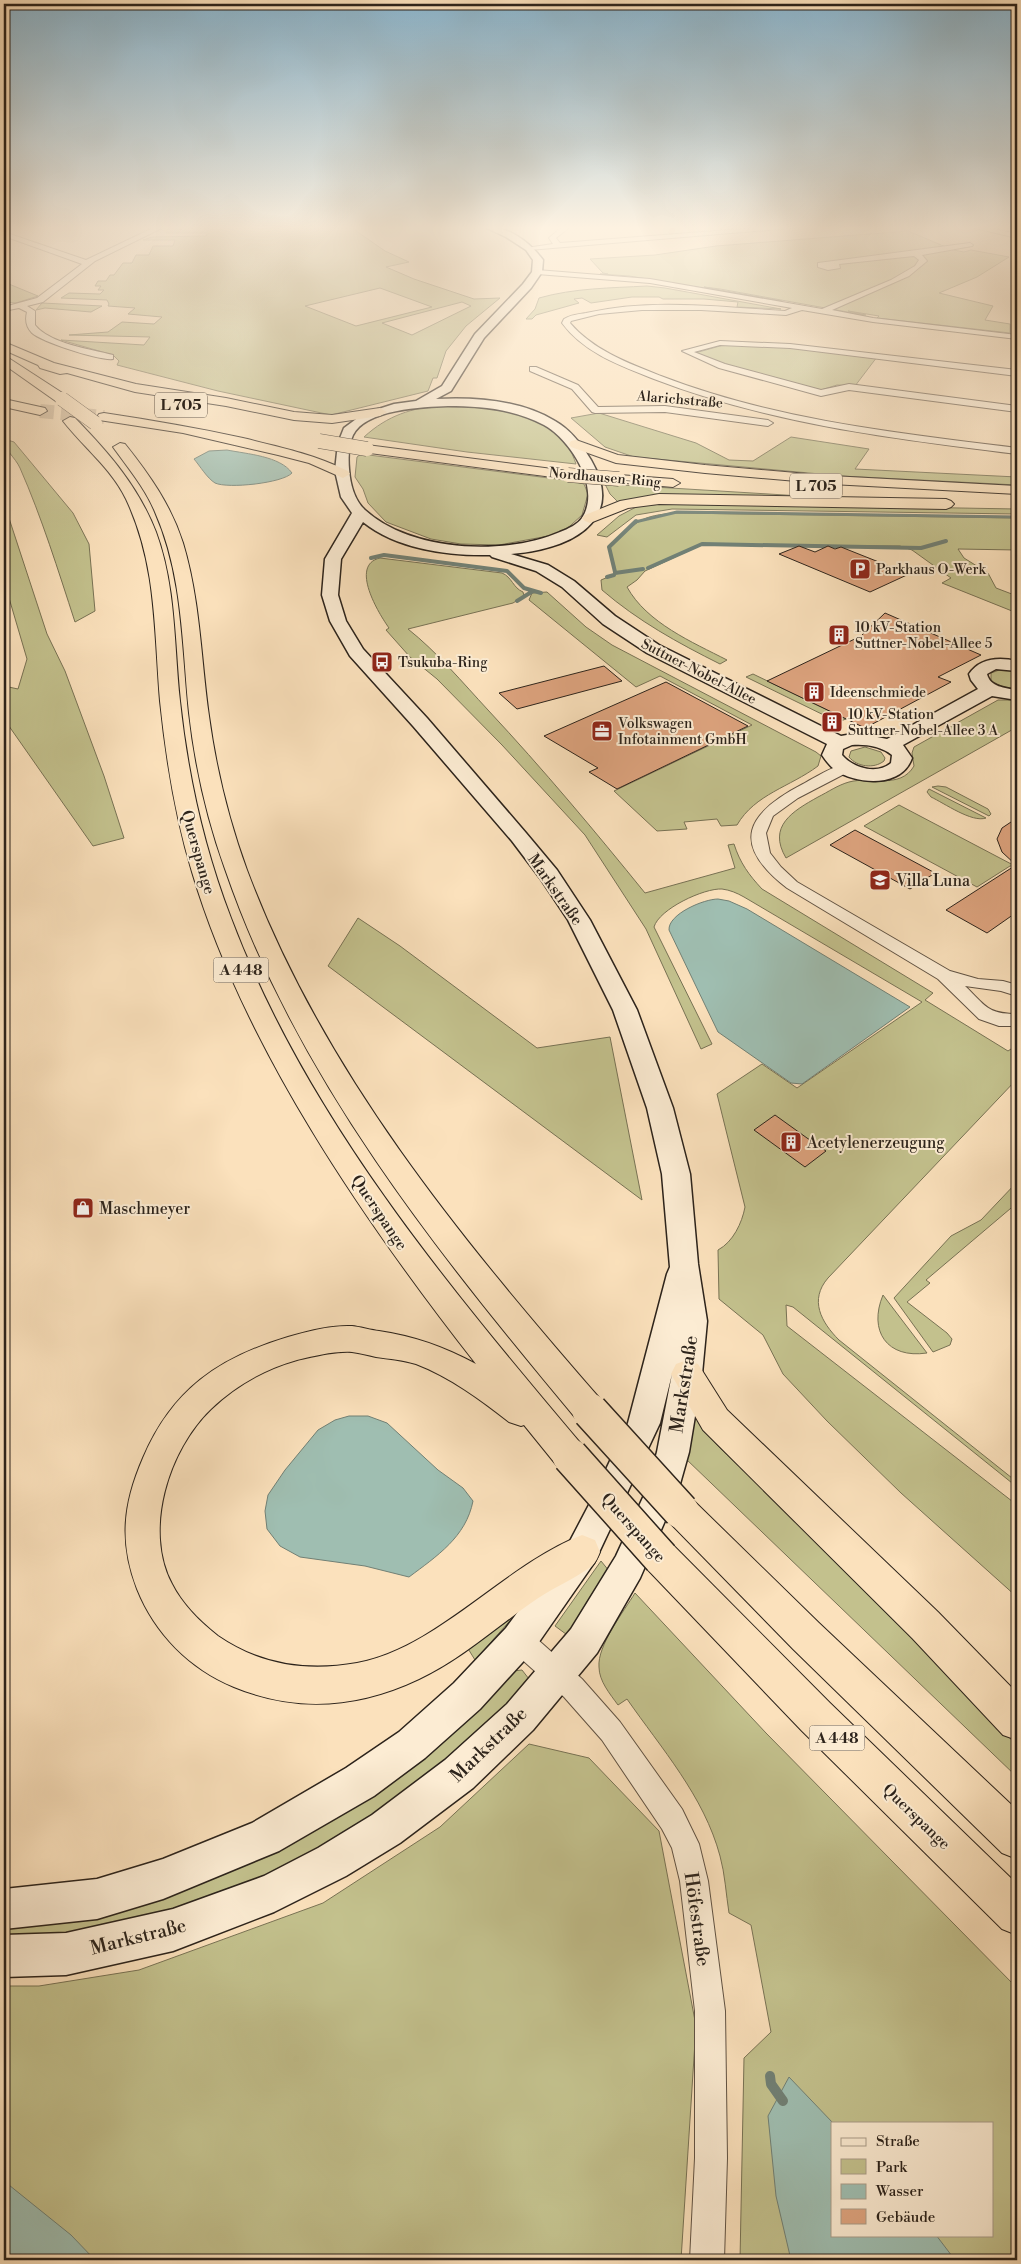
<svg xmlns="http://www.w3.org/2000/svg" width="1021" height="2264" font-family="'Libre Bodoni',serif">
<style>
.green{fill:#c3c18d;stroke:#787254;fill-rule:evenodd}
.water{fill:#9fbeb1;stroke:#718075}
.lines{fill:none;stroke-linecap:round;stroke-linejoin:round}
.stream-far2{stroke:#718075;stroke-width:3}
.stream-far1{stroke:#718075;stroke-width:4}
.stream{stroke:#718075;stroke-width:10}
.building{fill:#dea47f;stroke:#2c231b}
.highway-tunnel{stroke:#d2bb9c;stroke-width:14;stroke-dasharray:14 7;stroke-linecap:butt}
.street-casing{stroke:#605243;stroke-width:2}
.secondary-casing{stroke:#2c231b;stroke-width:3}
.highway-casing{stroke:#2c231b;stroke-width:2}
.street{fill:#fcecd3;fill-rule:evenodd}
.secondary{fill:#fcecd3;fill-rule:evenodd}
.highway{fill:#fbe1bc;fill-rule:evenodd}
.highway-bridge-far1-casing{stroke:#2c231b;stroke-width:15;stroke-linecap:butt}
.highway-bridge-casing{stroke:#2c231b;stroke-width:38;stroke-linecap:butt}
.highway-bridge-far1{stroke:#fbe1bc;stroke-width:14}
.highway-bridge{stroke:#fbe1bc;stroke-width:35}
.labels{text-anchor:middle;stroke-width:4;stroke-linejoin:round;paint-order:stroke}
.far-street-label{font-size:14px;fill:#2c231b;stroke:#fcecd3}
.far-poi-label{font-size:14px;fill:#2c231b;stroke:#fcecd3;text-anchor:start}
.shield{fill:#fcecd3;stroke:#6a5f52;stroke-width:1}
.shield-label{font-size:15px;font-weight:bold;fill:#2c231b}
.street-label{font-size:16px;fill:#2c231b;stroke:#fcecd3}
.poi-label{font-size:16px;fill:#2c231b;stroke:#fcecd3;text-anchor:start}
.near-street-label{font-size:19px;fill:#2c231b;stroke:#fcecd3}
</style>
<rect width="100%" height="100%" fill="#fbe1bc"/>
<filter id="stains"><feTurbulence type="fractalNoise" baseFrequency=".004" numOctaves="4"/><feColorMatrix values="0 0 0 0 .2 0 0 0 0 .09 0 0 0 0 .02 0 0 0 .5 -.17"/></filter>
<radialGradient id="worn" r=".72"><stop offset=".6" stop-color="#630" stop-opacity="0"/><stop offset="1" stop-color="#630" stop-opacity=".3"/></radialGradient>
<path class="green" d="M172,226H179L175,229L184,230L191,226H349L385,251L409,262L386,267L414,279L474,299L500,298L466,326L446,351L437,378H433L428,391L331,415L218,391L117,365L119,361L113,355L61,340L144,345L150,337L69,335L108,332L122,322L154,324L162,317L128,314L135,308L108,306L109,304L107,300L61,298L69,293L100,294L104,290H98L101,286H95L98,281H106L110,275H114L123,263H132L136,255H149L153,246H173L175,240H143L152,237L206,236L208,233H166L171,230L166,229ZM380,288L432,307L356,326L305,306ZM462,302L471,306L412,335L382,323Z
M908,231L953,250L964,252L971,250L1009,257L977,277L939,293L993,306L985,320L1010,324V333L877,318L879,316L848,311L866,315H864L720,289L704,287L782,301L629,276L600,274H608L603,273L590,259L655,255L716,246Z
M4,282L38,296L16,303L4,302Z
M647,286L665,288L781,309L737,307L738,302L704,299H663L659,297H632L591,303L582,298L574,299L579,303L536,315L532,319H526L535,309L539,298C574,288 611,288 647,286Z
M42,303L102,306L91,312L45,308L36,310Z
M727,344L796,348L877,357L855,386L837,385L821,390L728,366L695,353Z
M443,405C483,407 542,410 568,446C571,451 574,458 576,464L467,452L364,437C388,415 412,408 443,405Z
M599,413L696,443L729,460L753,461L791,437L869,449L855,469L1017,477V485L842,476L634,457L605,447L571,418Z
M4,439L14,442L73,513L89,544L95,611L75,622C58,570 42,518 20,468C15,457 4,450 4,439Z
M361,454L572,481L584,484L588,494L582,515L570,526L554,535L499,545L461,544L431,539L386,522L368,503L363,489L355,477L357,457Z
M605,484L834,498L619,503L610,494Z
M4,503L47,634L65,671L104,776L124,838L93,846L4,719V686L18,689L27,659L4,581Z
M675,503L1017,509V514L672,509L636,515L607,537L597,535L619,516L638,506Z
M678,513L1017,518V550L958,549L964,558L988,573L996,588L1017,596V613L942,583L951,578L912,550L900,546L701,545L645,571L637,580L627,587C647,623 692,642 727,660L720,664C678,643 638,621 602,590L601,580L618,573L643,569L616,572L610,548C636,522 639,515 678,513Z
M380,558L502,573C512,577 513,588 523,592L524,596L513,603L408,629C437,652 463,683 488,710C543,769 594,830 645,893L735,868L728,845L734,844C740,863 749,875 762,889L933,993L925,1000L1008,1051L1017,1045V1079L828,1278C809,1300 821,1322 839,1340L1017,1482V1487L793,1307L786,1305L787,1326L1017,1505V1597L901,1493L827,1421L783,1374L763,1335L719,1299L718,1250C733,1242 742,1223 745,1207L717,1094L762,1064L797,1088L922,1002L744,897C737,893 730,890 722,889C704,888 659,909 654,927L712,1044L701,1049L646,929L585,835L502,745L437,679L410,657L386,630L389,628C379,614 349,565 380,558Z
M547,592L586,627L612,645L816,752L821,756L818,766C790,787 755,794 737,825L721,826L717,819L684,822L687,829L657,831L614,791L752,725L660,676L636,687L529,600L532,593Z
M1002,669L1017,671V689L1003,687L991,681V673Z
M753,674L846,719L838,722L746,677Z
M998,700H1017V727L786,858C767,826 793,811 818,797C828,792 838,785 849,782C870,776 900,790 914,766L912,753L914,747Z
M865,747L881,752L885,758L884,761C874,769 857,767 849,757L851,751Z
M938,786L946,787L988,809L991,814L989,816L932,787Z
M929,789L986,818C972,823 944,803 931,797L927,792Z
M899,805L1015,866H1010L977,887L864,826Z
M358,918L400,946L537,1048L610,1037L642,1200L328,966Z
M1017,1182V1203L926,1280L930,1283L907,1302L947,1333L952,1339L950,1345L933,1352L894,1298L951,1236L981,1220Z
M883,1295L927,1353C887,1359 868,1331 883,1295Z
M695,1417L717,1445C819,1543 923,1640 1017,1746V1777L685,1458Z
M601,1561L614,1577L574,1640L555,1626Z
M635,1593L766,1733L1017,1988V2260H921L900,2235H992V2123H832L811,2260H740L744,2058L771,2032L751,1925L729,1913C726,1894 725,1874 720,1856C704,1796 661,1748 627,1699L618,1705C610,1694 599,1681 599,1667C597,1646 624,1611 635,1593Z
M524,1605L475,1660L467,1647Z
M522,1670L529,1679L455,1763L304,1861L174,1916L48,1937L4,1941V1924L138,1900L513,1671Z
M529,1744L589,1758L659,1831L696,2026L681,2260H4V1986H39L139,1970L323,1903L440,1827Z"/>
<path class="water" d="M227,450C247,454 280,456 292,473C283,483 228,489 215,483C207,478 200,466 194,459L209,451Z
M718,899L729,901L747,909L910,1007L802,1084L791,1083L718,1032L669,930C668,914 704,899 718,899Z
M349,1416H368L387,1423L438,1470L463,1488L473,1501C466,1537 437,1556 409,1577L365,1566L300,1557L280,1546L267,1529L265,1511L268,1495L285,1470L318,1430L335,1420Z
M789,2077L833,2123L832,2235H936L955,2260H791L776,2196L768,2116Z
M4,2181L71,2235L95,2260H4Z"/>
<g class="lines">
<path class="stream-far2" d="M635,522L677,512L1017,517"/>
<path class="stream-far1" d="M371,558L384,555L507,571L524,588L541,593
M648,568L702,544L921,548L946,541
M615,572L609,547L636,521
M615,573L643,569
M607,577L614,575
M517,601L533,591"/>
<path class="stream" d="M770,2076L771,2084L783,2101"/>
</g>
<path class="building" d="M799,546L815,552L828,546L835,549L841,547L909,574L870,592L779,554Z
M885,613L981,655L938,677L951,682L865,728L767,681L861,636Z
M604,666L622,681L517,709L499,693Z
M666,682L748,726L617,789L589,772L598,768L544,736Z
M1017,818V912L987,933L946,910L1016,865L1002,852L997,839L1002,828Z
M855,830L935,873L910,889L830,845Z
M775,1115L807,1138L826,1151L805,1167L754,1130Z"/>
<g class="lines">
<path class="highway-tunnel" d="M40,411L104,417"/>
<g class="street-casing">
<path id="street" d="M157,226H166L95,261L43,302L27,306L35,311V325C50,344 91,349 113,355V359C100,361 42,342 32,333C26,327 25,320 27,312L19,308L4,311V307L37,298L82,264L4,236V232L86,260Z
M563,226H571L556,238L560,243L780,226H814L529,250L526,248L553,244L549,238Z
M966,226H981L1017,234V238Z
M970,243L973,245L972,246L922,255L927,261L909,276L832,310L873,318L1017,335V339L873,322L802,310L786,315L701,310H642L599,314L571,321L570,323C593,350 628,363 661,376C775,420 896,433 1017,448V454C894,439 771,424 654,379C621,366 584,353 562,323L564,319C570,315 579,314 586,313C650,298 720,307 785,311L792,308L650,283L537,274L533,272L537,270L650,279L822,309L891,280L915,266L919,260L914,256L839,264L840,268L828,270L818,267V263Z
M720,341L790,344L1017,370V376L790,348L720,345L694,352L725,364L821,390L849,384L1017,406V412L849,390L821,396L719,368L682,351Z
M530,367H536L578,385L598,407L665,406L768,420L773,423L768,426L665,412L595,413L592,412L572,389L530,371Z
M845,764L852,768L850,771L798,798L773,816L766,833L770,853L781,867L797,882L950,971L978,979L1003,981L1017,985V996L1001,991L965,986C986,1006 987,1014 1017,1014V1026H999L979,1019L938,979L787,888C729,843 747,813 803,784C816,777 831,767 845,764Z
M519,1627L528,1631L582,1679L620,1722L682,1809L699,1844L708,1881L725,2011L727,2158L724,2260H690L695,2158V2011L680,1881L672,1848L662,1829L602,1740L564,1697L510,1649L506,1640L510,1631Z"/>
</g>
<g class="secondary-casing">
<path id="secondary" d="M482,226C507,226 528,240 543,260L542,272L531,288L484,338L451,391L436,399C475,397 521,400 555,421C571,430 582,445 591,460C628,524 565,550 511,554L548,565L574,581L615,616L659,645L841,736L858,733L887,739L978,689L971,680L969,674C980,658 999,657 1017,661V671L996,669L987,674C990,687 1005,688 1017,690V700L992,696L903,745L912,758C902,788 857,785 835,770C830,766 826,761 822,755L827,744L647,653L603,624L562,587L536,571L492,557L490,555C447,556 397,549 363,522L341,559L338,595L346,621L363,649L427,718L526,833L557,870L590,920L637,1010L673,1108L690,1174L698,1264L707,1321L702,1374L689,1452L678,1491L640,1578L597,1653L533,1730L473,1788L400,1843L346,1876L274,1912L173,1951L66,1975L4,1977V1935L66,1933L173,1909L264,1876L318,1848L372,1815L445,1760L507,1704L571,1629L616,1556L646,1491L657,1452L672,1374L660,1423L594,1563L532,1652L480,1709L425,1758L374,1796L279,1851L163,1899L97,1919L4,1929V1889L97,1879L163,1859L252,1823L346,1768L399,1732L454,1683L506,1628L570,1541L591,1501L628,1423L667,1274L670,1267L662,1174L647,1108L613,1010L568,920L540,878L512,841L413,726L350,656L330,621L322,595L325,559L352,513L341,497L335,471L338,443L344,428L363,414L394,404L416,401L442,386L475,334L523,284L532,272L533,260L526,250L506,237ZM448,406C481,406 514,409 544,425C570,439 602,488 582,518C578,524 568,529 560,532C505,556 411,552 365,510C354,500 350,483 349,469C348,458 349,444 353,435C366,409 423,407 448,406ZM852,745C865,744 881,746 892,755L891,763C877,775 853,768 842,755L843,749Z"/>
</g>
<g class="highway-casing">
<path id="highway" d="M4,342L54,363L136,384L226,398L294,412L332,415L380,408L387,412L380,416L332,423L294,420L226,406L135,392L67,373L60,374L40,368L38,365L4,350Z
M10,359L67,396L69,399L67,402H57L6,366L4,363L6,360Z
M4,399L45,408L47,411L40,415L4,407Z
M104,413C151,420 197,428 243,438C280,447 313,454 348,471L350,474L343,478L309,463L278,455L183,433L99,420L97,417L99,414Z
M70,417L75,418C109,453 138,486 156,532C176,586 174,645 180,701C188,776 204,848 231,918C306,1117 447,1285 582,1445L587,1456L582,1467L570,1471L558,1467L524,1425L521,1426L509,1422C481,1400 450,1377 416,1364C403,1360 390,1359 376,1357C368,1355 360,1353 352,1352C334,1351 315,1356 297,1360C265,1369 235,1386 211,1409C169,1449 143,1530 172,1584C182,1604 200,1622 218,1636C260,1665 306,1672 357,1663C438,1648 503,1566 582,1535L595,1540L600,1552C598,1557 596,1562 592,1566C573,1580 550,1589 531,1603C494,1629 460,1660 419,1679C358,1708 297,1713 234,1687C190,1669 155,1634 137,1589C119,1542 123,1504 143,1458C172,1390 218,1358 288,1337C308,1331 331,1325 352,1326C361,1327 370,1330 379,1331C414,1336 445,1347 476,1364C364,1221 244,1047 192,872C175,816 166,759 160,701C154,630 157,565 126,499C111,468 84,448 63,421Z
M576,440L618,455L705,465L831,476L1017,486V494L831,484L705,473L616,463L571,447L569,444L571,441Z
M120,443L125,444C149,474 171,505 183,543C200,599 201,658 209,716C216,768 229,821 247,870C323,1073 461,1239 602,1401L606,1411L602,1421L590,1425L578,1421C438,1253 297,1079 225,869C207,819 195,766 189,713C182,645 183,575 155,512C145,488 128,468 113,447Z
M367,445L568,471L575,475L568,479L362,452L360,449Z
M619,475L673,479L680,483L673,487L614,482L612,479Z
M659,494L946,499L951,501L954,504L951,507L946,509L659,504L628,508L590,523L585,521L582,518L585,515L620,501Z
M687,1360L698,1364L727,1410L938,1612L1017,1693V1740L1003,1735L912,1638L703,1430L671,1374L676,1364Z
M681,1495L693,1500L819,1623L1017,1810V1859L1002,1853L793,1649L669,1522L664,1511L669,1500Z
M661,1541L674,1546L830,1703L1017,1884V1935L1002,1929L802,1731L648,1570L643,1558L648,1546Z"/>
</g>
<use href="#street" class="street"/>
<use href="#secondary" class="secondary"/>
<use href="#highway" class="highway"/>
<g class="highway-bridge-far1-casing">
<path id="highway-bridge-far1" d="M62,399L95,423
M319,441L367,449
M568,475L619,479"/>
</g>
<g class="highway-bridge-casing">
<path id="highway-bridge" d="M590,1411L681,1511
M570,1456L661,1558"/>
</g>
<use href="#highway-bridge-far1" class="highway-bridge-far1"/>
<use href="#highway-bridge" class="highway-bridge"/>
</g>
<linearGradient id="sky" x2="0" y2="1"><stop stop-color="#8bb8d2"/><stop offset="0.42" stop-color="#fdf2e1"/><stop offset="1" stop-color="#fdf2e1" stop-opacity="0"/></linearGradient>
<rect width="1021" height="543" fill="url(#sky)"/>
<defs>
<g id="parking-square" transform="scale(1.125)"><rect x="-9" y="-9" width="18" height="18" rx="4" fill="#8f2418" stroke="#fcecd3"/><path d="M-3.5-5.5H1a3.5 3.5 0 0 1 0 7H-1V5.5H-3.5ZM-1-3.4V-.6H.8a1.4 1.4 0 0 0 0-2.8Z" fill="#fff"/></g>
<g id="building-square" transform="scale(1.125)"><rect x="-9" y="-9" width="18" height="18" rx="4" fill="#8f2418" stroke="#fcecd3"/><path d="M-4-6H4V6H1V3H-1V6H-4ZM-2.5-4.3h1.7v1.8h-1.7ZM.8-4.3h1.7v1.8H.8ZM-2.5-1h1.7V.8h-1.7ZM.8-1h1.7V.8H.8Z" fill="#fff"/></g>
<g id="bus-square" transform="scale(1.125)"><rect x="-9" y="-9" width="18" height="18" rx="4" fill="#8f2418" stroke="#fcecd3"/><path d="M-5-6H5V4H4V6H2V4H-2V6H-4V4H-5ZM-3.5-4V0h7V-4ZM-3.5 1.2v1.5H-2V1.2ZM2 1.2v1.5H3.5V1.2Z" fill="#fff"/></g>
<g id="office-square" transform="scale(1.125)"><rect x="-9" y="-9" width="18" height="18" rx="4" fill="#8f2418" stroke="#fcecd3"/><path d="M-6-3h4V-5.5h4V-3h4V5H-6ZM-1-4.5V-3h2v-1.5ZM-6 0V1H6V0Z" fill="#fff"/></g>
<g id="school-square" transform="scale(1.125)"><rect x="-9" y="-9" width="18" height="18" rx="4" fill="#8f2418" stroke="#fcecd3"/><path d="M0-5L7-2L0 1L-7-2ZM-4 1L0 2.5L4 1V4Q0 6-4 4Z" fill="#fff"/></g>
<g id="shop-square" transform="scale(1.125)"><rect x="-9" y="-9" width="18" height="18" rx="4" fill="#8f2418" stroke="#fcecd3"/><path d="M-5-2.5h2.3a2.7 3.5 0 0 1 5.4 0H5L5.5 6h-11ZM-1.5-2.5h3a1.5 2.3 0 0 0-3 0Z" fill="#fff"/></g>
</defs>
<g fill-rule="evenodd">
<use href="#parking-square" x="860" y="569"/>
<use href="#building-square" x="839" y="635"/>
<use href="#bus-square" x="382" y="662"/>
<use href="#building-square" x="814" y="692"/>
<use href="#building-square" x="832" y="722"/>
<use href="#office-square" x="602" y="731"/>
<use href="#school-square" x="880" y="880"/>
<use href="#building-square" x="791" y="1142"/>
<use href="#shop-square" x="83" y="1208"/>
</g>
<g class="labels">
<g class="far-street-label">
<text transform="translate(680 399) rotate(5)" y="5">Alarichstraße</text>
<text transform="translate(605 477) rotate(5)" y="5">Nordhausen-Ring</text>
<text transform="translate(699 671) rotate(27)" y="5">Suttner-Nobel-Allee</text>
</g>
<g class="far-poi-label">
<text x="876" y="574">Parkhaus O-Werk</text>
<text x="855" y="632">10 kV-Station<tspan x="855" dy="16">Suttner-Nobel-Allee 5</tspan></text>
<text x="398" y="667">Tsukuba-Ring</text>
<text x="830" y="697">Ideenschmiede</text>
<text x="848" y="719">10 kV-Station<tspan x="848" dy="16">Suttner-Nobel-Allee 3 A</tspan></text>
<text x="618" y="728">Volkswagen<tspan x="618" dy="16">Infotainment GmbH</tspan></text>
</g>
<g class="shield">
<rect x="155" y="392.5" width="52" height="25" rx="4"/>
<rect x="790" y="473.5" width="52" height="25" rx="4"/>
<rect x="213.5" y="957.5" width="55" height="25" rx="4"/>
<rect x="809.5" y="1725.5" width="55" height="25" rx="4"/>
</g>
<g class="shield-label">
<text x="181" y="410">L 705</text>
<text x="816" y="491">L 705</text>
<text x="241" y="975">A 448</text>
<text x="837" y="1743">A 448</text>
</g>
<g class="street-label">
<text transform="translate(199 852) rotate(74)" y="6">Querspange</text>
<text transform="translate(556 889) rotate(55)" y="6">Markstraße</text>
<text transform="translate(380 1212) rotate(56)" y="6">Querspange</text>
<text transform="translate(634 1527) rotate(48)" y="6">Querspange</text>
<text transform="translate(917 1816) rotate(44)" y="6">Querspange</text>
</g>
<g class="poi-label">
<text x="896" y="886">Villa Luna</text>
<text x="807" y="1148">Acetylenerzeugung</text>
<text x="99" y="1214">Maschmeyer</text>
</g>
<g class="near-street-label">
<text transform="translate(683 1384) rotate(-81)" y="7">Markstraße</text>
<text transform="translate(488 1744) rotate(-44)" y="7">Markstraße</text>
<text transform="translate(698 1919) rotate(82)" y="7">Höfestraße</text>
<text transform="translate(138 1936) rotate(-14)" y="7">Markstraße</text>
</g>
</g>
<rect width="1021" height="2264" fill="none" stroke="#fbe1bc" stroke-width="20"/>
<rect x="5" y="5" width="1011" height="2254" fill="none" stroke="#2c231b" stroke-width="2.5"/>
<rect x="10" y="10" width="1001" height="2244" fill="none" stroke="#2c231b"/>
<rect x="831" y="2122" width="162" height="115" fill="#fcecd3" stroke="#a99c89"/>
<rect x="841" y="2138" width="25" height="8" fill="#fcecd3" stroke="#a99c89"/>
<text x="876" y="2146" font-size="15" fill="#2c231b">Straße</text>
<rect x="841" y="2159" width="25" height="15" fill="#c3c18d" stroke="#a99c89"/>
<text x="876" y="2172" font-size="15" fill="#2c231b">Park</text>
<rect x="841" y="2184" width="25" height="15" fill="#9fbeb1" stroke="#a99c89"/>
<text x="876" y="2196" font-size="15" fill="#2c231b">Wasser</text>
<rect x="841" y="2209" width="25" height="15" fill="#dea47f" stroke="#a99c89"/>
<text x="876" y="2222" font-size="15" fill="#2c231b">Gebäude</text>
<rect width="100%" height="100%" filter="url(#stains)"/>
<rect width="100%" height="100%" fill="url(#worn)"/>
</svg>
